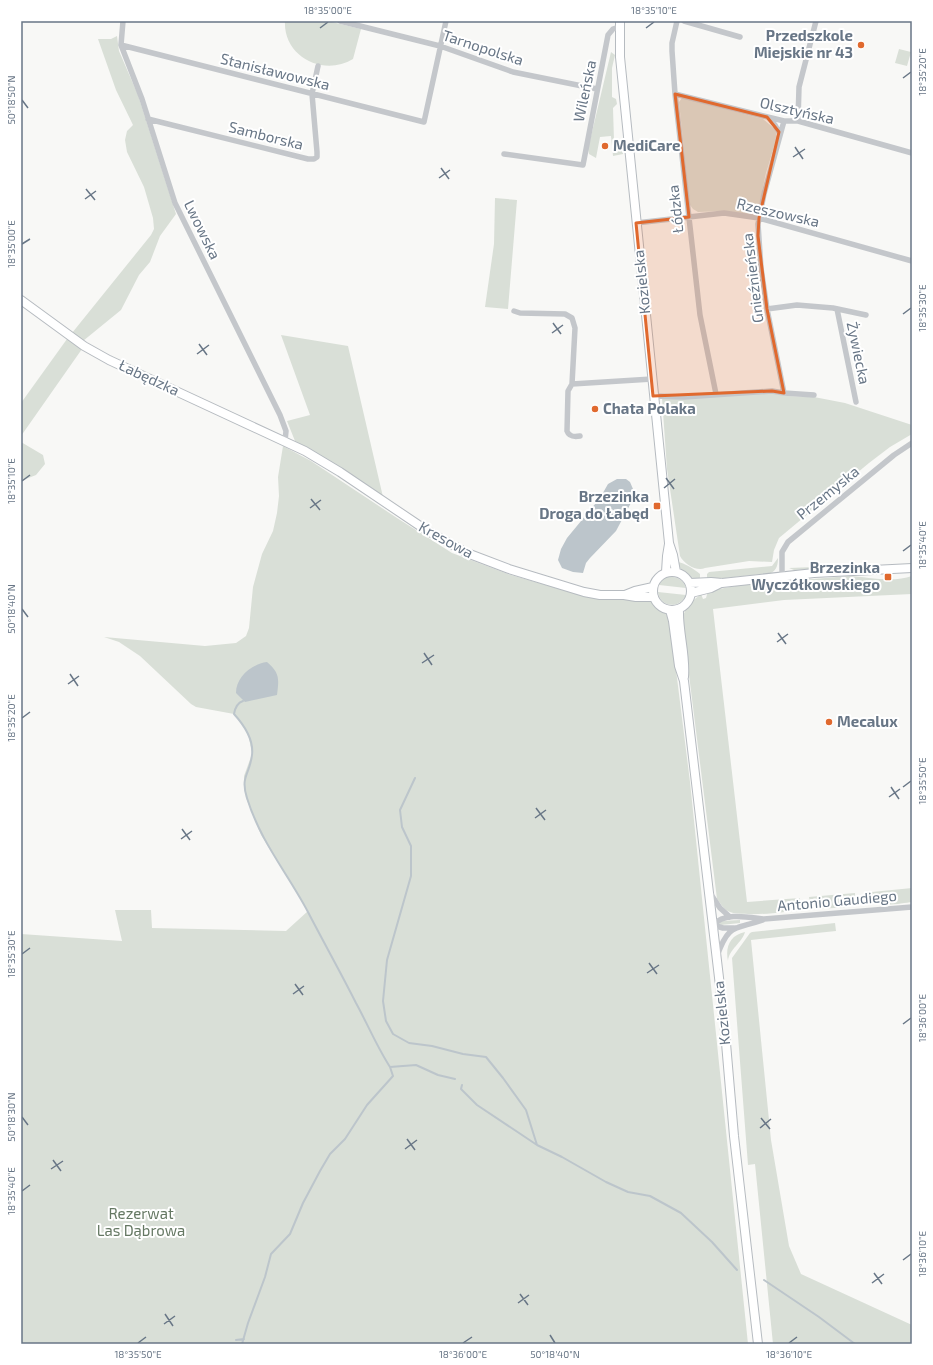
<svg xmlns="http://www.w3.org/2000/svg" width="933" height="1365" font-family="'Exo 2',sans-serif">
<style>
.green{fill:#d9dfd7}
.water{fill:#bcc5cb}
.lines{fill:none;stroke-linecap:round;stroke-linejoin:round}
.stream{stroke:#bcc5cb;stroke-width:2}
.secondary-casing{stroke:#b6bbc0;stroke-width:10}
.street{stroke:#c4c7cb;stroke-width:5.5}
.secondary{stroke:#fff;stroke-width:8}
.marked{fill:#e0692e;fill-opacity:0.2;stroke:#e0692e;stroke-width:3;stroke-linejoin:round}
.ticks{fill:none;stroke:#687686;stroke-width:1.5}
.poi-dot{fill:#e0692e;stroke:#fff;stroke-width:1.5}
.labels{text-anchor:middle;stroke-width:4;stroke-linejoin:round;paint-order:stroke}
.poi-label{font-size:15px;font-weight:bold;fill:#687686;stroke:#fff;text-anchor:end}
.street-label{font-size:15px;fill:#687686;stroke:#fff}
.park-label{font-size:15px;fill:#657863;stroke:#fff}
.neatline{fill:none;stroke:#687686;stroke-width:1.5}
.ticks-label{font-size:10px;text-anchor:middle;fill:#687686}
</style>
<rect width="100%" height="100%" fill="#f8f8f6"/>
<path class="green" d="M285,21H328L361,29L353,59C324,77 283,57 285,21Z
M117,36L119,51L138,95L176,214L160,236L150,262L139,275L121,310L83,341L72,333L151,235L154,229L153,218L144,187L127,152L125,140L127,131L133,125L116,90L98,39H111Z
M899,49L911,52L907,66L895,63Z
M611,52L615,55L612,68V97L616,99L617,104L613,108L614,141H622L623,154L613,156L611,136L600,137L596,158L589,154L588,149Z
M682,98L763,119L775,129L777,137L766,173L758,210L752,215L724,211L698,212L693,209L690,205L679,102Z
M495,198L517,200L508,309L485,307L494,244Z
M281,335L348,346L383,497L333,463L295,441L287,421L310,415Z
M67,339L82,349L21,436V403Z
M770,393L787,396L814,397L845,403L912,425V434L890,447L869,463L779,538L774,550L772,562L749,561L705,568C697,572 684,564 680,556L667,469L662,398Z
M21,442L43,455L45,464L36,475L21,481Z
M283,446L311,461L397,518L452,553L511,575L577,594L606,599H643L650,601L666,614L670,622L690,782L748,1344H21V934L122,941L115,910H151L152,928L286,931L308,911L261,835L246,798L244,785V776L252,754L249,738L245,729L234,714L196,707L191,704L140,656L119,642L104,637L205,646L236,643L246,636L249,628L253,587L262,554L273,531L277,513L279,496L278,477Z
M778,558C778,564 777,570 771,573L707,580V574L709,572L772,566Z
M677,562C685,563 694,569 700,574V580C689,578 681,572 677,562Z
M840,566L841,568L794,570L789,568Z
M849,576C868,577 893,583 912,576V594L784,600L713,609L747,902L800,898C800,902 799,906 795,909C788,914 739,916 730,912C724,910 721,904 717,899L682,619C685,608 692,601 701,594L703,599L706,598L708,591L741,585Z
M667,577C676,576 683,579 686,588L659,585L662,580Z
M658,592L686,595C680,609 660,608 658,592Z
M912,888V902C903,903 880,908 874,901C872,898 872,895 872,892Z
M855,893V902H853L847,907L820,909L810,905L809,897Z
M740,920V923L721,925L718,924L721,921Z
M835,923L836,931L751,940L771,1140L789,1246L801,1274L912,1325V1344H773L755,1164L748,1165L732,958L750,933L752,932Z
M745,932C742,943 729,949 728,961C725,947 730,935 745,932Z"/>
<path class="water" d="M617,479H626L630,482L633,489V499L616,531L590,558L586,563L583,573L573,572L562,568L558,560L561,549L567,538L600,498L608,484Z
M267,662C280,673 279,679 277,695L245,702L236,693C236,677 252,664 267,662Z"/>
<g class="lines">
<path class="stream" d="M243,701C237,703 235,708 234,714C244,725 254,739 252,755C250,774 240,776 247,798C260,841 288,874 308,912C324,943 341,973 356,1003C368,1025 377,1047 390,1067L416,1065L438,1075L455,1079
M415,778L400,810L402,827L411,846V876L387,960L383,1001L386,1021L393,1034L409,1043L432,1046L463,1054L486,1057L503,1078L526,1110L537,1145
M462,1085L461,1089L477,1105L537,1145L562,1157L606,1182L628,1192L650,1196L681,1213L712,1242L737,1270
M764,1280L819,1317L855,1344
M236,1340L244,1339
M242,1344L248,1323L265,1277L271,1254L290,1234L303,1203L320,1171L330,1154L345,1139L367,1105L393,1076L390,1067"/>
<g class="secondary-casing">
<path id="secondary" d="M620,21V57L669,543L673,555L676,572
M21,300L84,346L109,360L305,451L340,472L426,530L467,553L509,569L584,592L600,595H624L636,597H654
M653 591a19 19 0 1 1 38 0a19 19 0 1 1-38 0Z
M666,572L667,556L669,544
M690,583L711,582L722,583L814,573L912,568
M691,593L711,588L721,583
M625,595L635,591L653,587
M679,609C678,632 686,654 684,677
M670,610L673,621L679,666L684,681L724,1020L734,1136L758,1344"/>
</g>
<path class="street" d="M123,21L121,45L142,99L175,203L280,415L286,431L285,441
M340,21L440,46L513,72L597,89
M677,21L672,43V51L675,94L700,315L716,394
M684,21L740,37
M121,45L424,122L446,21
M675,94L784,121H798L912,153
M769,118L775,125L780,134
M148,119L308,159H314L317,157V152L312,94L318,66
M784,121L764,194L758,224L761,268L767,309L784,393
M798,121L799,87L816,21
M504,154L583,165L608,35L613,29L619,27
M636,223L724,213L759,218L912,261
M767,309L797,305L833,308L866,315
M837,309L856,402
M514,311L520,313L565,314L572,318L575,328L572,384L568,391L567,431C569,437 574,437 580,436
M572,384L652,379
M653,396L684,397L772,391L784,393L814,395
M782,576V552L788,542L894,455L912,443
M710,893L720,908L730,917
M734,928H723L713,925C725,912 747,917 764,919L912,907
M717,956C729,923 734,930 763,920"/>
<use href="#secondary" class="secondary"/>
</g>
<path class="marked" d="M675,94L767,117L779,132L759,218L758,236L767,309L784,393L772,391L653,396L636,223L689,217Z"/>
<path class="ticks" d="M320,28L328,22M646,28L654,22M903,78L911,72M22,100L28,108M795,147L803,159M793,157L805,149M441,168L449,179M439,178L450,170M86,189L95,200M85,199L96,191M22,244L30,239M903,314L911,308M553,323L561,334M552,333L563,325M199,344L207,355M197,354L209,345M666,478L674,489M22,481L30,475M664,488L675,479M311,499L320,510M310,508L321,500M903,551L911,545M22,609L28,617M778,633L786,644M777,642L788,634M424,653L432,665M422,663L434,655M70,674L78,686M68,684L79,676M22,718L30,712M891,787L899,799M903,787L911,781M889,797L900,789M536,808L545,820M535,818L546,810M182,829L190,840M181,839L192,831M22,954L30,948M649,963L657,974M647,973L659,965M295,984L303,995M293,994L304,986M903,1024L911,1018M22,1117L28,1125M761,1118L770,1129M760,1128L771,1119M407,1139L415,1150M405,1149L417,1140M53,1160L61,1171M51,1169L63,1161M22,1191L30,1185M903,1260L911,1254M874,1273L882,1284M872,1283L884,1274M520,1294L528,1305M518,1303L529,1295M165,1314L173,1326M164,1324L175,1316M550,1335L555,1343M138,1343L146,1337M463,1343L472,1337M789,1343L797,1337"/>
<g class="poi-dot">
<circle cx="861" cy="45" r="4"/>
<circle cx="605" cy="146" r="4"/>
<circle cx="595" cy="409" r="4"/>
<rect x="653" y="502" width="8" height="8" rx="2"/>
<rect x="884" y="573" width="8" height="8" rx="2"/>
<circle cx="829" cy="722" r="4"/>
</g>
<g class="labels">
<g class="poi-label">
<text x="853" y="41">Przedszkole<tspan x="853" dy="17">Miejskie nr 43</tspan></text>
<text x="613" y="151" text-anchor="start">MediCare</text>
<text x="603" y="414" text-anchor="start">Chata Polaka</text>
<text x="649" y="502">Brzezinka<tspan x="649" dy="17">Droga do Łabęd</tspan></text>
<text x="880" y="573">Brzezinka<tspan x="880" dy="17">Wyczółkowskiego</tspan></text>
<text x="837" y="727" text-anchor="start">Mecalux</text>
</g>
<g class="street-label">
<text transform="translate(483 48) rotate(18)" y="5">Tarnopolska</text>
<text transform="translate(275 72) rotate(14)" y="5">Stanisławowska</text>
<text transform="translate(585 91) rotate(-78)" y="5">Wileńska</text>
<text transform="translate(797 111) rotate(13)" y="5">Olsztyńska</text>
<text transform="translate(266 136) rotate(14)" y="5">Samborska</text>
<text transform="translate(676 209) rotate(-96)" y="5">Łódzka</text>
<text transform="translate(778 213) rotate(13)" y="5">Rzeszowska</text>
<text transform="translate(202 230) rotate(64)" y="5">Lwowska</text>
<text transform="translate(753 278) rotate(-97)" y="5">Gnieźnieńska</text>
<text transform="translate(642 282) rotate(-96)" y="5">Kozielska</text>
<text transform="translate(858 353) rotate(78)" y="5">Żywiecka</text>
<text transform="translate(149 378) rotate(25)" y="5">Łabędzka</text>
<text transform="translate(828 493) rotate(-39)" y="5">Przemyska</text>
<text transform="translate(446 540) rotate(29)" y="5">Kresowa</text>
<text transform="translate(837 901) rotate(-5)" y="5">Antonio Gaudiego</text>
<text transform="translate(722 1013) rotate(-96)" y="5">Kozielska</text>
</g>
<g class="park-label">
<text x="141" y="1219">Rezerwat<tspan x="141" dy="17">Las Dąbrowa</tspan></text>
</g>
</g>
<rect width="933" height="1365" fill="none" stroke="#ffffff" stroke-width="44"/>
<rect x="22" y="22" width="889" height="1321" class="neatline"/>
<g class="ticks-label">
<text x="328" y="14">18°35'00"E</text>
<text x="654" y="14">18°35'10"E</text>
<text transform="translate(922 72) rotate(-90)" y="4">18°35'20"E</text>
<text transform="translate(11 100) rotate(-90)" y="4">50°18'50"N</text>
<text transform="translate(11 244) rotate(-90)" y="4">18°35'00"E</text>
<text transform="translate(922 308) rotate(-90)" y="4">18°35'30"E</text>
<text transform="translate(11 481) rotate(-90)" y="4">18°35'10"E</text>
<text transform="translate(922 545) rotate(-90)" y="4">18°35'40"E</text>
<text transform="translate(11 609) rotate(-90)" y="4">50°18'40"N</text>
<text transform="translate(11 718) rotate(-90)" y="4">18°35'20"E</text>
<text transform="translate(922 781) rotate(-90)" y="4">18°35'50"E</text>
<text transform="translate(11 954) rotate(-90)" y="4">18°35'30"E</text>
<text transform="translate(922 1018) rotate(-90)" y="4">18°36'00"E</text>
<text transform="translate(11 1117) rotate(-90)" y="4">50°18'30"N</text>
<text transform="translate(11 1191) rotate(-90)" y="4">18°35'40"E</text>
<text transform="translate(922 1254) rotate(-90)" y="4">18°36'10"E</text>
<text x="138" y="1358">18°35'50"E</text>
<text x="463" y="1358">18°36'00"E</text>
<text x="555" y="1358">50°18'40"N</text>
<text x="789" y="1358">18°36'10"E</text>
</g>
</svg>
